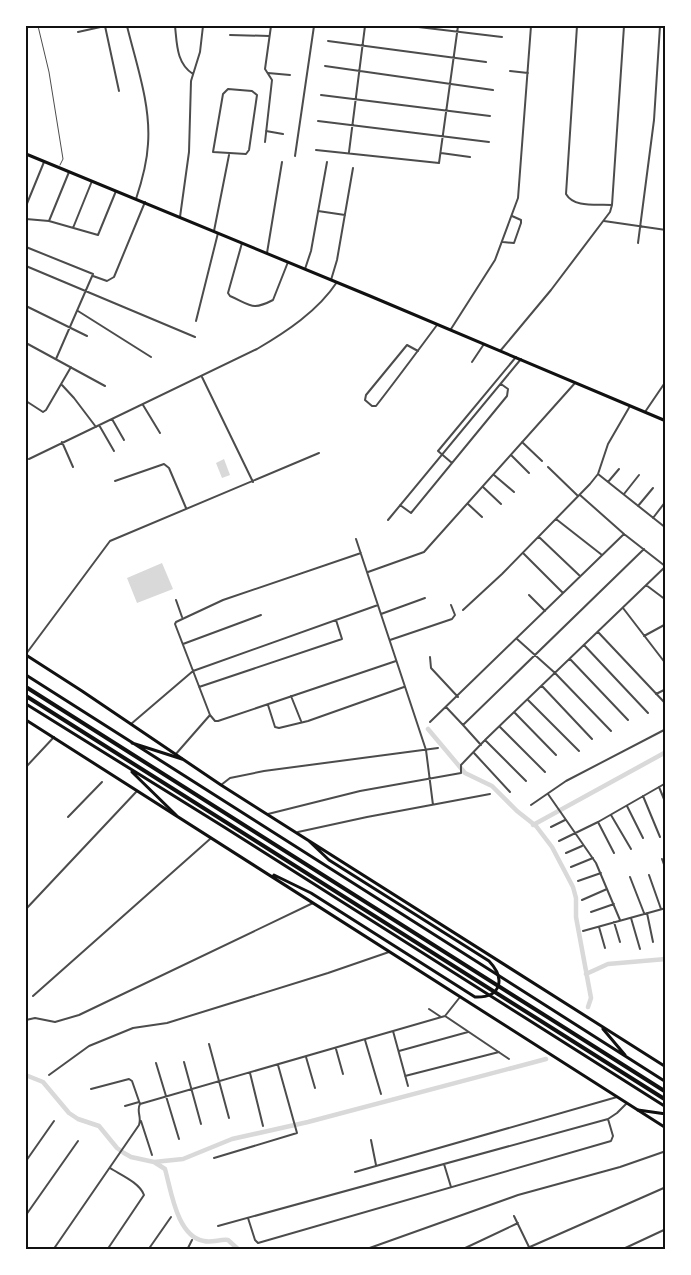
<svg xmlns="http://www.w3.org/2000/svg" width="691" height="1275" font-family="Figtree,sans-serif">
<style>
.water{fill:#d9d9d9}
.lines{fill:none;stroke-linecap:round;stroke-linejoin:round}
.canal{stroke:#d9d9d9;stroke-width:4.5}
.service{stroke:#4c4c4c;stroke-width:1}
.minor{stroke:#4c4c4c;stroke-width:2}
.secondary{stroke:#111;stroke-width:3}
.trunk{stroke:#111;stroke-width:3}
.motorway{stroke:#111;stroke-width:4}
.neatline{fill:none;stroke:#111;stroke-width:2}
</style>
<rect width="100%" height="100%" fill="#fff"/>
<path class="water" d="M224,459L230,475L222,478L216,463Z
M162,563L173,589L137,603L127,578Z"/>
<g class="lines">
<path class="canal" d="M428,729L465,773L492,786L517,811L536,826L552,847L573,887L576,898V917L591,998L588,1007
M533,825L666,752
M586,974L608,964L666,959
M26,1077L28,1076L43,1082L69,1113L78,1119L99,1126L117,1148L124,1153L131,1157L154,1162L165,1169C171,1190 177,1237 204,1241C212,1243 220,1239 228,1240L239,1250
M154,1162L183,1159L232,1139L308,1122L546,1059"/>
<path class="service" d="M38,26L49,72L63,159L60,165"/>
<path class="minor" d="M105,26L119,91
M127,26C136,63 151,105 148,144C147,163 142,181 136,199
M175,26C177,43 176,63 193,74
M410,26L502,37
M577,26L566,194C574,208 596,204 612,205
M78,32L105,26
M230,35L269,36
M328,41L486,62
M325,66L493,90
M510,71L528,73
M268,73L290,75
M228,89L252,91L257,95L249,150L246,154L213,152L223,94Z
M321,95L490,116
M318,121L489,142
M266,131L283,134
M265,142L272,80L265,69L271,26
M316,150L439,163L458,26
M349,152L365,26
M441,153L470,157
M295,156L314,26
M26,206L44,162
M318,211L345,215
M180,217L189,152L191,81L200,52L203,26
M26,219L49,221L98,235L116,191
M49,221L69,172
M604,221L666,230
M73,228L92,181
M214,231L229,155
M503,242L514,243L521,223V220L512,216
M242,243L228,293L230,296C251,305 252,311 273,300L288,262
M638,243L654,120L660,26
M26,247L93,274L56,359
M267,253L282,162
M26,266L195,337
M305,269L311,251L327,162
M93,276L107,281L114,277L145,202
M331,280L337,260L353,168
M26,306L87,336
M78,311L151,357
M196,321L218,233
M451,329L495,260L518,198L531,26
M26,343L105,386
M501,350L551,290L610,212L612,205L624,26
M418,351L407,345L366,395L365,400L372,406H376C397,379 417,352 437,325
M472,362L484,344
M202,377L253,482
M62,385L74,398L96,427
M26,401L43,412L46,410L71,367
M143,405L160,433
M645,412L664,384
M112,419L124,440
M99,425L114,451
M62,442L73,467
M522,442L542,461
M511,455L529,473
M29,459L257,349C286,332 318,311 337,282
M452,463L438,451L516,357
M548,467L578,496
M598,474L666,528
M494,475L514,492
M115,481L164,464L169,468L186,508
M608,482L619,469
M483,487L501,504
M624,494L639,475
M580,495L624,534L665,566
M468,504L482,517
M400,505L411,513L507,396L508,389L501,384
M638,506L653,488
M653,518L666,501
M556,519L602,555
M388,520L521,359
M539,537L580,576
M356,539L426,750L433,805
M523,553L563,593
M368,572L424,552L575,383
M646,585L666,600
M529,595L545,611
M176,600L182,617
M623,608L666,664
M463,610L502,574L590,484L598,474L608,444L630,406
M381,614L425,598
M598,632L664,702
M644,636L666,624
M517,639L555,673L611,731
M390,640L452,619L455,615L451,605
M183,644L261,615
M584,645L648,713
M26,654L110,541L319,453
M430,657L431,668L458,697
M570,659L628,720
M542,686L592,739
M199,687L342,639L336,620
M656,694L666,689
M291,696L301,721
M528,700L579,751
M268,705L275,727L279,728L308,721L404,687
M446,707L463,725L644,549
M515,713L556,755
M210,715L175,624L176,622L223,600L361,553
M430,722L624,534
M131,724L193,671L378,605
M463,725L481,745
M500,727L545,772
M485,740L526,781
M474,753L510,792
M175,755L210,715L215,721H218L396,661
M26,767L54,737
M221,785L230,778L264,771L438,748
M659,787L666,804
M548,794L596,863L620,920
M643,796L660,837
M531,805L566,781L666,729
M627,806L643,838
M268,814L360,791L461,773V765L485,740L666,566
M611,815L631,849
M68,817L102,782
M598,822L614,853
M551,827L565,820
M298,832L367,817L490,794
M559,841L598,822L666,783
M566,853L582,846
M662,859L666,870
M571,867L593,858
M649,875L661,909
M630,877L644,913
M578,881L601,873
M582,900L607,889
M26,909L137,791
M664,909L666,917
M591,912L614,904
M647,913L653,942
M631,918L640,949
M614,922L620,942
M599,927L605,948
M583,931L666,908
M33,996L210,839
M429,1009L441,1017
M445,1016L509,1059
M26,1020L35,1018L55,1022L79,1015L313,903
M393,1031L408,1086
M365,1040L381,1094
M209,1044L229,1118
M336,1049L343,1074
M399,1051L468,1032
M306,1057L315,1088
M184,1062L201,1124
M156,1063L179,1139
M250,1073L263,1126
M49,1075L89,1046L133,1028L167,1023L328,973L389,952
M405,1076L499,1052
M91,1089L129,1079L132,1081L140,1104
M125,1106L139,1102
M141,1121L152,1155
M371,1140L376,1165
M214,1158L297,1133L278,1065
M26,1161L54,1121
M444,1164L451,1187
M355,1172L617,1097
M26,1215L78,1141
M514,1216L529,1247
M248,1218L255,1240L258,1243L611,1141L613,1136L608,1119
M218,1226L608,1119L617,1113L627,1103
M53,1250L139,1125C142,1117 136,1111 140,1104L445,1016L460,997
M107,1250L144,1195C140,1183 121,1175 110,1168
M148,1250L171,1217
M187,1250L192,1240
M364,1250L518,1195L620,1167L666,1151
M461,1250L518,1223
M523,1250L666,1187
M621,1250L666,1229"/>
<path class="secondary" d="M26,154L370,296L666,421
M26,655L82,691L221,785L666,1067
M26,720L666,1128
M274,875L311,893L475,997C501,998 506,979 489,961L329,860L309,841"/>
<path class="trunk" d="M26,675L666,1082
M26,704L224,827L666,1107
M132,743L182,759
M132,772L176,815
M603,1029L625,1055
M638,1110L666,1114"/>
<path class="motorway" d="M26,687L666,1092
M26,696L666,1100"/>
</g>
<rect width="691" height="1275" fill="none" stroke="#ffffff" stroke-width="54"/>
<rect x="27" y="27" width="637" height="1221" class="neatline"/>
</svg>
